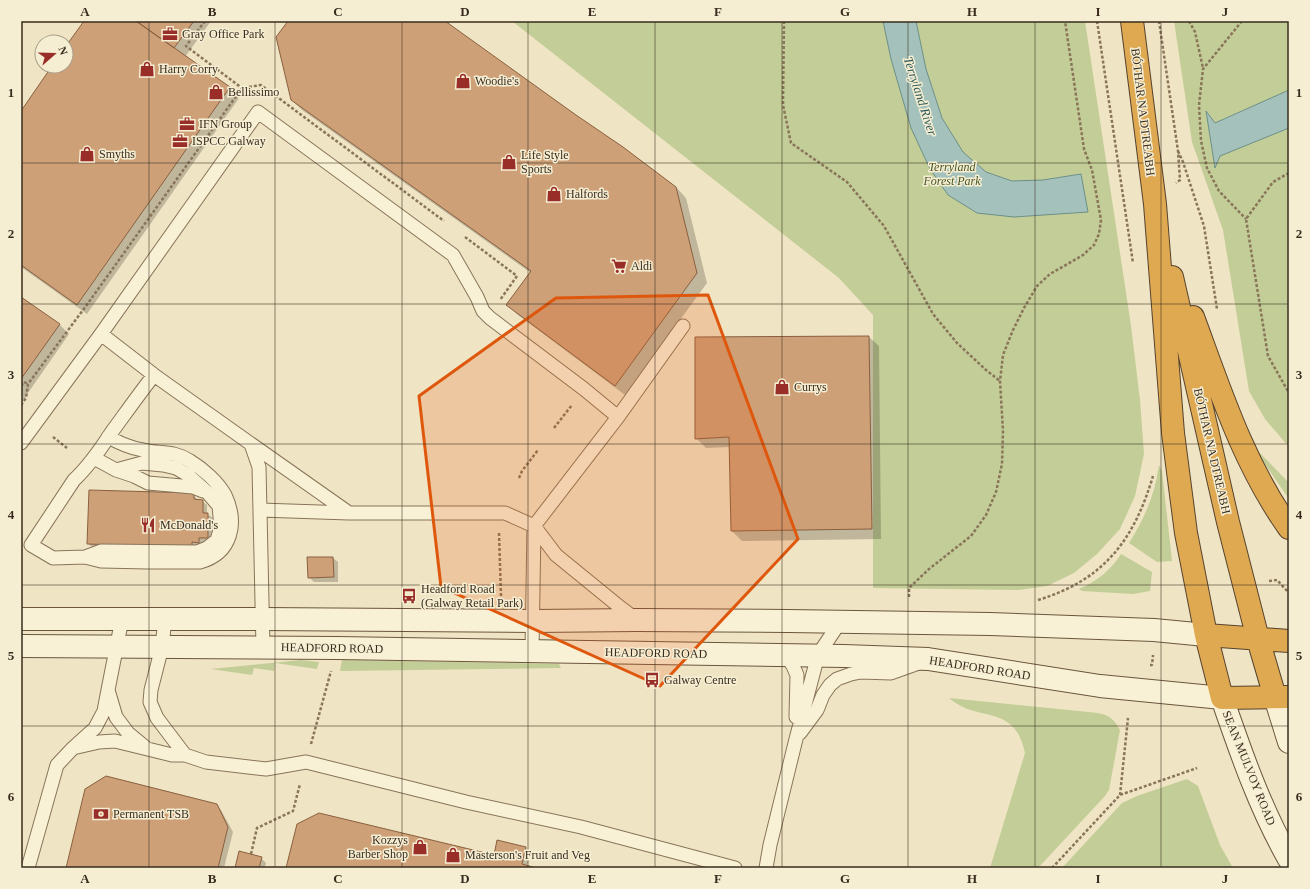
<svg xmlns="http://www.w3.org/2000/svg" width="1310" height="889" font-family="Georgia,serif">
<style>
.green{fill:#c3cd97}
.water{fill:#a5c1bb;stroke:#6c9089}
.shadow{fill:#0003}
.building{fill:#cda078;stroke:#89603f}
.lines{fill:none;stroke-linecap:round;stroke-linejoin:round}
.lane-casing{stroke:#897559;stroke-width:15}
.secondary-casing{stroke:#6b563d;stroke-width:24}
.highway-casing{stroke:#57432e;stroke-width:24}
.path{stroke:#897559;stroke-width:2.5;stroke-dasharray:3 2;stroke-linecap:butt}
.lane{stroke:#f9f1d6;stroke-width:13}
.secondary{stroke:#f9f1d6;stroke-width:22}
.highway{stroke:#dfa952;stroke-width:22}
.marked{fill:#df570d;fill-opacity:0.2;stroke:#df570d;stroke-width:3;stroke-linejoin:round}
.grid{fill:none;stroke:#392c1e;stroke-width:1;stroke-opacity:0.55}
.labels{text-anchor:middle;stroke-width:3;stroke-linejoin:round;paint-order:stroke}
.poi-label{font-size:12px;fill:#392c1e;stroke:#f6eed3;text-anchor:start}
.street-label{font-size:12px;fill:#392c1e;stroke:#f6eed3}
.park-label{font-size:12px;font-style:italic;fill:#465524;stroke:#f6eed3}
.water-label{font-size:13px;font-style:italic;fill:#2d5958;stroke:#f6eed3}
.neatline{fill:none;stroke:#392c1e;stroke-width:1.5}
.grid-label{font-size:13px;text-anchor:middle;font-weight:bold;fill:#392c1e}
</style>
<rect width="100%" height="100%" fill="#efe4c3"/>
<path class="green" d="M512,21H1085L1131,326L1140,400L1144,454L1135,496L1120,529L1097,554L1074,573L1047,586L1019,590L873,588V315L839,278Z
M1174,21H1289V447L1265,419L1249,391L1223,230L1192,142Z
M1260,453L1289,483V499L1258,454Z
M1159,465L1162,471L1172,561L1157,562L1129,543C1145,518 1155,494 1159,465Z
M1121,554L1152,572L1150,591L1133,594L1082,591L1079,589C1096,582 1111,570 1121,554Z
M301,660L319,662L317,669L275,663L274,671L254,668L252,675L211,669Z
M342,660L559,664L561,668L340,671Z
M949,698L1098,713C1109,715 1115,720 1120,730L1109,790L1105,796L1038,868H990L1025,753C1014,702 979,724 949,698Z
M1187,779L1198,786L1220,845L1233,868H1062L1122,803L1137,796Z"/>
<path class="water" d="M883,21H916L926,69L942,118L963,152L986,172L1012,181L1043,180L1081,174L1088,212L1014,217L977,213L948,195L930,169L911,128L891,59Z
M1289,90V128L1220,156L1215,168L1206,111L1215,123Z"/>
<path class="shadow" d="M85,21H211L185,57L229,88L239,98L87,314L21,267V112L53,66H66V48Z
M289,21H443L676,187L686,198L707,283L625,395L518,315L508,305L531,273L302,110L292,100Z
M21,298L59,324L69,334L21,403Z
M869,337L879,346L881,539L742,541L732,531L730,447L706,448L696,438Z
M193,494L198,501H202L207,505V514L213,518L212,542H203V547L93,548L88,543Z
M333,558L338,562V582H314L309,577Z
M216,805L221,810L233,832L224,868H67Z
M526,848L531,853L527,867L533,868H287L495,856Z
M261,858L266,863L265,868H236Z"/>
<path class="building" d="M84,21H136L230,87L77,305L21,265V111L52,66H66V46Z
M136,21H194L174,48Z
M288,21H445L576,115L623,147L676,187L697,273L615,386L506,305L531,271L291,100L276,37Z
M21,297L60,324L21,379Z
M869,336L872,529L731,531L729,437L695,439V337Z
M89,490L194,493V499L203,500V513H208V538H199V543L192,542V547L87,544Z
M307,557H333L334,577L308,578Z
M106,776L217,804L228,827L218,868H66L85,789Z
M319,813L494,855L497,840L526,847L522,864L536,868H286L297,824Z
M239,851L262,857L259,868H235Z"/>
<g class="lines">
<g class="lane-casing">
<path id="lane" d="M101,334L154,375L251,444L259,467L263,647
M618,417L683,326
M108,437C120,443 130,448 143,450C161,454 173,450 190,461C203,469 218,482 225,495C238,523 232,553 200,562H148L101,561L85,557L53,558L31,545L74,480C89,466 100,450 111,433C125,414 139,394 154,375
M21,443L101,334L258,112L453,255L477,297L483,311L490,318L584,389L618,417L534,526L556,555L621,608L637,620
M251,444L349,513
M94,458L116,470L134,476L148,483L193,487L203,491
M260,510L349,513H505L534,526L532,651
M85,557L101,551L197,552L207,548L217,540L221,527L219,506L207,492L188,475L176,468L163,465L142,463L116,470
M165,618L162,647L151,690L150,702L157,718L185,755
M122,619L108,690L116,717L128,733L145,747
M786,655L793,666L797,675L796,717
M800,733L817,710L823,695L830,685L837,679L851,674L861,672L891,673L919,663
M73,748L99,742L115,741L172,755H185L206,762L266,769L306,762L466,802L581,827L735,868
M28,868L57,765L73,748L95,728L104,711L108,690
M766,868L770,845L796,739L818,655L840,622"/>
</g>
<g class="secondary-casing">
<path id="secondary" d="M21,619H262L533,621L637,620L788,621L990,624L1154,630L1206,635
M21,646L337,648L844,656L928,659L1100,686L1222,698C1241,753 1260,808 1289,859
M1275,697L1289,742"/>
</g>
<g class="highway-casing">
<path id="highway" d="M1132,21L1155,204L1173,433L1186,533L1206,635L1222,698L1289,697
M1172,277L1228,522L1258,639L1275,697
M1193,317C1220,390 1243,463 1289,528
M1206,635L1289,641"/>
</g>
<path class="path" d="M205,21L186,46L242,88
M784,21L783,105L791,143L847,182L884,226L933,314L957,343L986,370L1000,381
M1097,21L1133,263
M1159,21L1178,151L1180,180L1176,183
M1189,21L1195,32L1203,68
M1242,21L1203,69L1199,105L1201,141L1207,168L1219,191L1246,219
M1178,151L1183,162L1204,226L1217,309
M1289,173L1273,182L1246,219L1268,356L1289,393
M465,237L517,276L500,300
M21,386L24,382L28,384
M21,405L26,398L28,384L86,306L242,88L261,85L444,221
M554,428L572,405
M53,437L67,448
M519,478L522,471L538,450
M499,533L501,596
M1269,581L1277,580L1289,593
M909,597V588L929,569L971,536L986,515L996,492L1002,464L1003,431L1000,381L1003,355L1013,330L1024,308L1037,286L1050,274L1083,255L1094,245L1099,234L1101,220L1092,170L1084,149L1065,21
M1038,600C1104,580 1134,540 1153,476
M1150,665H1152L1153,655
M311,744L331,671
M1120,795L1128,718
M251,854L257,828L293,811L300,784
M1052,868L1120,795L1197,768"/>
<use href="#lane" class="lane"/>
<use href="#secondary" class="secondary"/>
<use href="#highway" class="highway"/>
</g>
<path class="marked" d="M708,295L798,539L660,686L441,587L419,396L556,298Z"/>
<path class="grid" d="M149,21V868M275,21V868M402,21V868M528,21V868M655,21V868M782,21V868M908,21V868M1035,21V868M1161,21V868M21,163H1289M21,304H1289M21,444H1289M21,585H1289M21,726H1289"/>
<defs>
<g id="office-bare" transform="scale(1.2)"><path d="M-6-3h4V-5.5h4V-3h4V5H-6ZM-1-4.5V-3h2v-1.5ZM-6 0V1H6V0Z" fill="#992e29" stroke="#f6eed3" stroke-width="2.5" paint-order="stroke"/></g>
<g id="shop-bare" transform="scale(1.2)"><path d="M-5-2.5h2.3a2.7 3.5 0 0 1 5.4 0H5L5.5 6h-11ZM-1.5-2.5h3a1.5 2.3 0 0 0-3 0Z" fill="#992e29" stroke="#f6eed3" stroke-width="2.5" paint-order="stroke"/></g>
<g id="supermarket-bare" transform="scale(1.2)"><path d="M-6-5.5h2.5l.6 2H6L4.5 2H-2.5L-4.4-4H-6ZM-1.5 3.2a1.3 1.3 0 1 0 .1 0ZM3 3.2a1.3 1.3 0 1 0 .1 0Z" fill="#992e29" stroke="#f6eed3" stroke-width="2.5" paint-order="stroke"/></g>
<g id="restaurant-bare" transform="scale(1.2)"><path d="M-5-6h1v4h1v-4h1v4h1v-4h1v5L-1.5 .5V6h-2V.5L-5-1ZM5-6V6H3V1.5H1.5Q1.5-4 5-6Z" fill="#992e29" stroke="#f6eed3" stroke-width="2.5" paint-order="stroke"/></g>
<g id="bus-bare" transform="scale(1.2)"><path d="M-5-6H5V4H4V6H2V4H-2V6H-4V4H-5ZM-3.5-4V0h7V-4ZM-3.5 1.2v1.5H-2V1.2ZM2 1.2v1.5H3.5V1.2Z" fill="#992e29" stroke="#f6eed3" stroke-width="2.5" paint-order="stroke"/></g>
<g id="bank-bare" transform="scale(1.2)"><path d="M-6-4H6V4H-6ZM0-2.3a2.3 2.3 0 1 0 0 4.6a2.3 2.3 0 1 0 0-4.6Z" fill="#992e29" stroke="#f6eed3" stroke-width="2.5" paint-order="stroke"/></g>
</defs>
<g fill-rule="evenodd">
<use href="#office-bare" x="170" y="34"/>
<use href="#shop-bare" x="147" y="69"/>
<use href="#shop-bare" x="463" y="81"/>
<use href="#shop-bare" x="216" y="92"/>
<use href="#office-bare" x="187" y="124"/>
<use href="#office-bare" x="180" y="141"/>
<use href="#shop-bare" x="87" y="154"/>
<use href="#shop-bare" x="509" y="162"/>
<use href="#shop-bare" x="554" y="194"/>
<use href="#supermarket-bare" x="619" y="266"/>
<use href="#shop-bare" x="782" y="387"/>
<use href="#restaurant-bare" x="148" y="525"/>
<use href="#bus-bare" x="409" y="596"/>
<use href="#bus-bare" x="652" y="680"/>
<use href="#bank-bare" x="101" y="814"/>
<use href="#shop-bare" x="420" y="847"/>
<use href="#shop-bare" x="453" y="855"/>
</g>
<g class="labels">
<g class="poi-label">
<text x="182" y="38">Gray Office Park</text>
<text x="159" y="73">Harry Corry</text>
<text x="475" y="85">Woodie's</text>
<text x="228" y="96">Bellissimo</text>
<text x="199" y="128">IFN Group</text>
<text x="192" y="145">ISPCC Galway</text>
<text x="99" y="158">Smyths</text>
<text x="521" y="159">Life Style<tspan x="521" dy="14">Sports</tspan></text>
<text x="566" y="198">Halfords</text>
<text x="631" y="270">Aldi</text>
<text x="794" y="391">Currys</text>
<text x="160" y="529">McDonald's</text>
<text x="421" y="593">Headford Road<tspan x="421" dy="14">(Galway Retail Park)</tspan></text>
<text x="664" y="684">Galway Centre</text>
<text x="113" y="818">Permanent TSB</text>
<text x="408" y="844" text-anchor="end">Kozzys<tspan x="408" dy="14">Barber Shop</tspan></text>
<text x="465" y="859">Masterson's Fruit and Veg</text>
</g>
<g class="street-label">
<text transform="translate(1143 112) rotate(83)" y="4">BÓTHAR NA DTREABH</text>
<text transform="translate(1212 451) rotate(77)" y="4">BÓTHAR NA DTREABH</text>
<text transform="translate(332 648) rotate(1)" y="4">HEADFORD ROAD</text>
<text transform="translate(656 653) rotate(1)" y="4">HEADFORD ROAD</text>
<text transform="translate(980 668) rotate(9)" y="4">HEADFORD ROAD</text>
<text transform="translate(1249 768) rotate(68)" y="4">SEAN MULVOY ROAD</text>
</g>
<g class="park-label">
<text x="952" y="171">Terryland<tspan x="952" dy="14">Forest Park</tspan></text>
</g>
<g class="water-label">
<text transform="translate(921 96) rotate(72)" y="5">Terryland River</text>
</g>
</g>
<rect width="1310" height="889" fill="none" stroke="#f6eed3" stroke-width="44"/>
<g transform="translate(54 54) rotate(70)"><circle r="19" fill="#f6eed3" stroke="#aaa08b"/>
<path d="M0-3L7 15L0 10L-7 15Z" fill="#992e29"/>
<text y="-6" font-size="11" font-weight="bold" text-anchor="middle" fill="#392c1e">N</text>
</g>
<rect x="22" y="22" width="1266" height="845" class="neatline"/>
<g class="grid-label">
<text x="85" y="16">A</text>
<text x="212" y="16">B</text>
<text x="338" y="16">C</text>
<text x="465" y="16">D</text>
<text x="592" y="16">E</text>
<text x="718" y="16">F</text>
<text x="845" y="16">G</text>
<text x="972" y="16">H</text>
<text x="1098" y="16">I</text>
<text x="1225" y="16">J</text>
<text x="11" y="97">1</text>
<text x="1299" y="97">1</text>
<text x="11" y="238">2</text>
<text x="1299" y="238">2</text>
<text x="11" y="379">3</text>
<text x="1299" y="379">3</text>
<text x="11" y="519">4</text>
<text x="1299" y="519">4</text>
<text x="11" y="660">5</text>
<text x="1299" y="660">5</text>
<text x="11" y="801">6</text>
<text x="1299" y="801">6</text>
<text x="85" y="883">A</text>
<text x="212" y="883">B</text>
<text x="338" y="883">C</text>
<text x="465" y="883">D</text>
<text x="592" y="883">E</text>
<text x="718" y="883">F</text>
<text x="845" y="883">G</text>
<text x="972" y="883">H</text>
<text x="1098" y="883">I</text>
<text x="1225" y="883">J</text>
</g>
</svg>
